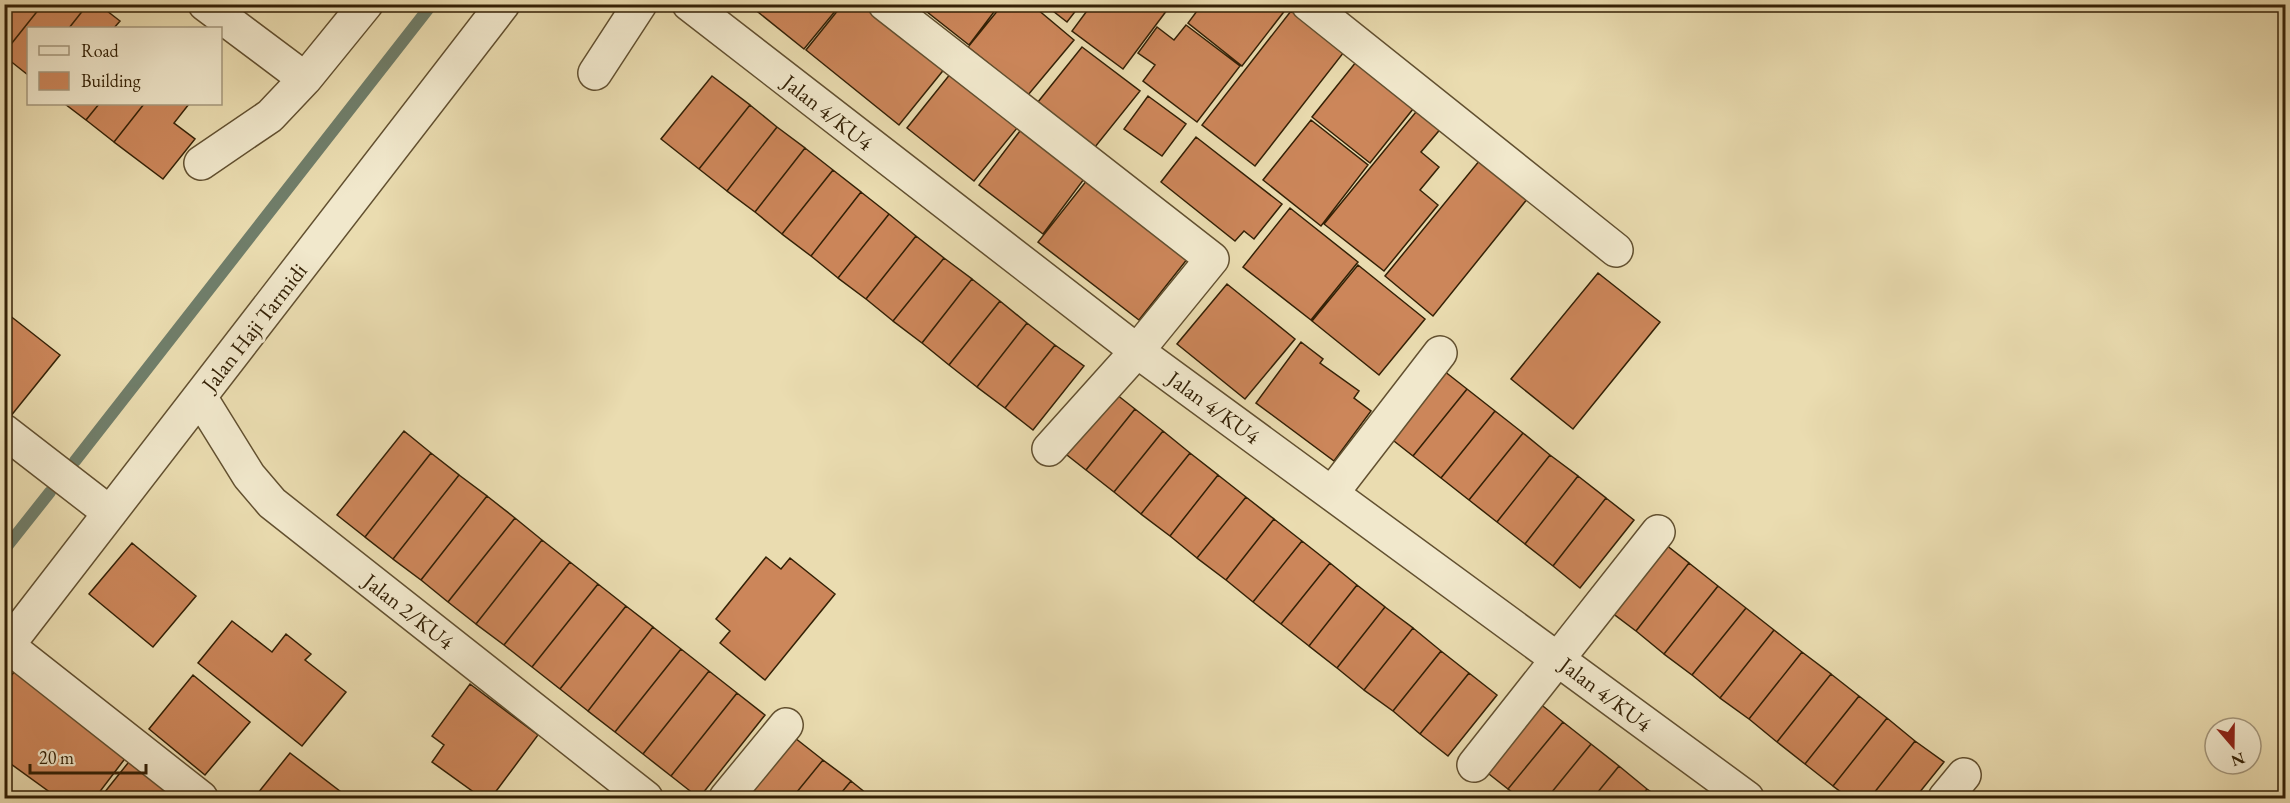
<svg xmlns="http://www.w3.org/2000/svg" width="2290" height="803" font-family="'EB Garamond',serif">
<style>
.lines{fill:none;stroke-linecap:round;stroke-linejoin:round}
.stream{stroke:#707e6a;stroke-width:12}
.building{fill:#cc865a;stroke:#342106;stroke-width:1.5}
.minor-casing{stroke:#625030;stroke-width:36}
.minor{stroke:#f1e8cc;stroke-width:33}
.labels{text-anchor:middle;stroke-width:6;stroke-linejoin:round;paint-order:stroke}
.street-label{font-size:22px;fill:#342106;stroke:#f1e8cc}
</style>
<rect width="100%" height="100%" fill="#eadcb0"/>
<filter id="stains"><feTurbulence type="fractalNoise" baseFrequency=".00333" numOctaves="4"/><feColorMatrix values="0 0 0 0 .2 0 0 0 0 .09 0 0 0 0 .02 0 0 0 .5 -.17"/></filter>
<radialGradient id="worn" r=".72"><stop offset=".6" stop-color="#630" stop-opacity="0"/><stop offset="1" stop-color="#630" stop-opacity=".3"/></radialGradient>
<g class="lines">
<path class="stream" d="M75,461L432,4
M4,550L50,492"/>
</g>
<path class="building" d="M4,4H43L4,53Z
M43,4H88L69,28H28V75L4,56V53Z
M88,4H98L120,21L114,28H69Z
M748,4H841L804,49Z
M843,4H879L950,62L899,125L806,50Z
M917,4H1000L969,45Z
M1003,4H1031L1074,40L1028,95L968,47Z
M1044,4H1081L1067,22Z
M1092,4H1160L1167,10L1123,69L1072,31Z
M1196,4H1280L1286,9L1242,66L1188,23L1200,7Z
M1291,11L1344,52L1255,166L1202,125Z
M1186,25L1240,66L1197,122L1143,81L1155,65L1138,53L1157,27L1174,40Z
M1082,47L1140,91L1095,147L1038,102Z
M1360,57L1417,104L1370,163L1312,117Z
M955,68L1022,122L974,181L907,128Z
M712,76L750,105L699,169L661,139Z
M1148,96L1186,124L1162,156L1124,129Z
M65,104H99L86,120Z
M99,104H144L114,142L86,120Z
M144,104H189L174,123L195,139L163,179L114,142Z
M750,105L777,127L727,191L699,169Z
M1420,107L1443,126L1421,152L1439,167L1420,190L1438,205L1384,271L1324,224Z
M1311,120L1368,165L1321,226L1263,180Z
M1026,123L1090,171L1043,234L979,185Z
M777,127L805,148L755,212L727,191Z
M1196,137L1282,204L1254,239L1244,231L1235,241L1161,182Z
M805,148L833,170L782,234L755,212Z
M1480,160L1528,198L1433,316L1385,276Z
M833,170L861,192L811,256L782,234Z
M1091,175L1192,253L1139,320L1038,242Z
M861,192L889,214L838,278L811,256Z
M1290,208L1358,262L1311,320L1243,267Z
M889,214L916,236L866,299L838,278Z
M916,236L944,258L893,321L866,299Z
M944,258L972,279L922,343L893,321Z
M1358,265L1425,319L1379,375L1312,321Z
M1598,273L1660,322L1573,429L1511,379Z
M972,279L1000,301L949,365L922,343Z
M1227,284L1295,339L1245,399L1177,344Z
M1000,301L1027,323L977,387L949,365Z
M4,311L60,355L10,417L4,413Z
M1027,323L1055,345L1005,408L977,387Z
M1301,342L1323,359L1320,363L1359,391L1354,398L1371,411L1334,461L1256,403Z
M1055,345L1084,366L1033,430L1005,408Z
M1439,367L1467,389L1413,456L1385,434Z
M1107,387L1135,409L1086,470L1058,448Z
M1467,389L1495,411L1441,478L1413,456Z
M1135,409L1163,431L1114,492L1086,470Z
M1495,411L1523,433L1469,500L1441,478Z
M404,431L431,453L365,537L337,515Z
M1163,431L1190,453L1141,514L1114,492Z
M1523,433L1550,455L1497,522L1469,500Z
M431,453L459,475L393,559L365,537Z
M1190,453L1218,475L1170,536L1141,514Z
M1550,455L1578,476L1525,544L1497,522Z
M459,475L487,496L421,580L393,559Z
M1218,475L1246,497L1197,558L1170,536Z
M1578,476L1606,498L1553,566L1525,544Z
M487,496L515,518L448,602L421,580Z
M1246,497L1274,519L1226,580L1197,558Z
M1606,498L1634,520L1580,588L1553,566Z
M515,518L542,540L476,624L448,602Z
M1274,519L1302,541L1253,602L1226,580Z
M542,540L570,562L504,645L476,624Z
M1302,541L1330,563L1281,624L1253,602Z
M1661,541L1689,563L1636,631L1607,609Z
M132,543L196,596L153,647L89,594Z
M766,557L781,569L790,558L835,594L765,680L720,643L730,631L716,619Z
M570,562L598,584L532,667L504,645Z
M1330,563L1357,585L1309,646L1281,624Z
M1689,563L1718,586L1664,654L1636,631Z
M598,584L626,606L560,689L532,667Z
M1357,585L1385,607L1337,668L1309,646Z
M1718,586L1746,608L1692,675L1664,654Z
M626,606L653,627L588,711L560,689Z
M1385,607L1413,628L1364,690L1337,668Z
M1746,608L1774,630L1720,698L1692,675Z
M232,621L272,652L286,634L311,654L305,660L346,692L302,746L198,663Z
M653,627L681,649L615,732L588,711Z
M1413,628L1441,651L1393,711L1364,690Z
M1774,630L1802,652L1749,719L1720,698Z
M681,649L709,671L643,754L615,732Z
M1441,651L1469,673L1420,734L1393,711Z
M1802,652L1831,674L1777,742L1749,719Z
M17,668L130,752L95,798H58L4,759V685Z
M709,671L737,693L671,776L643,754Z
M1469,673L1497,695L1448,756L1420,734Z
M1831,674L1859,696L1805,764L1777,742Z
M193,675L250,722L205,775L149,729Z
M470,684L538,735L491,798H482L432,762L444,745L432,736Z
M737,693L765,715L699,798L671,776Z
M1859,696L1887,718L1833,786L1805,764Z
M1534,699L1563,722L1508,789L1480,767Z
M1887,718L1915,741L1870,798H1849L1833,786Z
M1563,722L1591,744L1547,798H1520L1508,789Z
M795,738L823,760L792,798H747Z
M1915,741L1944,762L1915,798H1870Z
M1591,744L1619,766L1593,798H1547Z
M290,753L349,798H254Z
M132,758L185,798H100Z
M823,760L851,781L837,798H792Z
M1619,766L1647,789L1640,798H1593Z
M851,781L872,798H837Z
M1647,789L1660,798H1640Z"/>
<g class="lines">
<g class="minor-casing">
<path id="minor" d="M205,4L305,79
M689,4L1137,351L1747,798
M885,4L1212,259L1137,351L1049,449
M1308,4L1616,250
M595,73L640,4
M201,163L270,116L305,79L366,4
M200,397L249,476L272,503L646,798
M4,431L110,513
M1332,493L1440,353
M8,646L201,798
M4,650L503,4
M1474,765L1658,532
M726,798L786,725
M1945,798L1964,775"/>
</g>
<use href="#minor" class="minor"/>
</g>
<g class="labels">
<g class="street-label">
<text transform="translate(828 112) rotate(38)" y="8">Jalan 4/KU4</text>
<text transform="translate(254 327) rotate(-52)" y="8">Jalan Haji Tarmidi</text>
<text transform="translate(1214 407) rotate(36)" y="8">Jalan 4/KU4</text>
<text transform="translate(409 611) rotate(38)" y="8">Jalan 2/KU4</text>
<text transform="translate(1606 694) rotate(37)" y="8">Jalan 4/KU4</text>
</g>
</g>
<rect width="2290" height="803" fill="none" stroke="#eadcb0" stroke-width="24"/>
<rect x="6" y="6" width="2278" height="791" fill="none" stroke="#342106" stroke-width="3"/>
<rect x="12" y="12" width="2266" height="779" fill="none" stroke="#342106" stroke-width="1.5"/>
<rect x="27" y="27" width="195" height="78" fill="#f1e8cc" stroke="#a5987d" stroke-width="1.5"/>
<rect x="39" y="46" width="30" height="9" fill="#f1e8cc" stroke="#a5987d" stroke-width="1.5"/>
<text x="81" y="57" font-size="18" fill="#342106">Road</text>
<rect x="39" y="72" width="30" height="18" fill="#cc865a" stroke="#a5987d" stroke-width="1.5"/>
<text x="81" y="87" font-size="18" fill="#342106">Building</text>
<g transform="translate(2233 746) rotate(160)"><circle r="28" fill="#f1e8cc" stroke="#a5987d" stroke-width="1.5"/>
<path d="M0-4.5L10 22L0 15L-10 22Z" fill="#8f2418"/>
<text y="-9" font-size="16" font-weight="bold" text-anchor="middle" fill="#342106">N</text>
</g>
<path d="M30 764v9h116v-9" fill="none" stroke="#342106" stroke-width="3"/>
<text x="39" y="764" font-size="18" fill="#342106" stroke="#f1e8cc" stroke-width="4.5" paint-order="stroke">20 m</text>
<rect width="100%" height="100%" filter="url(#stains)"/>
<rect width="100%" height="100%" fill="url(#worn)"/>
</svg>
